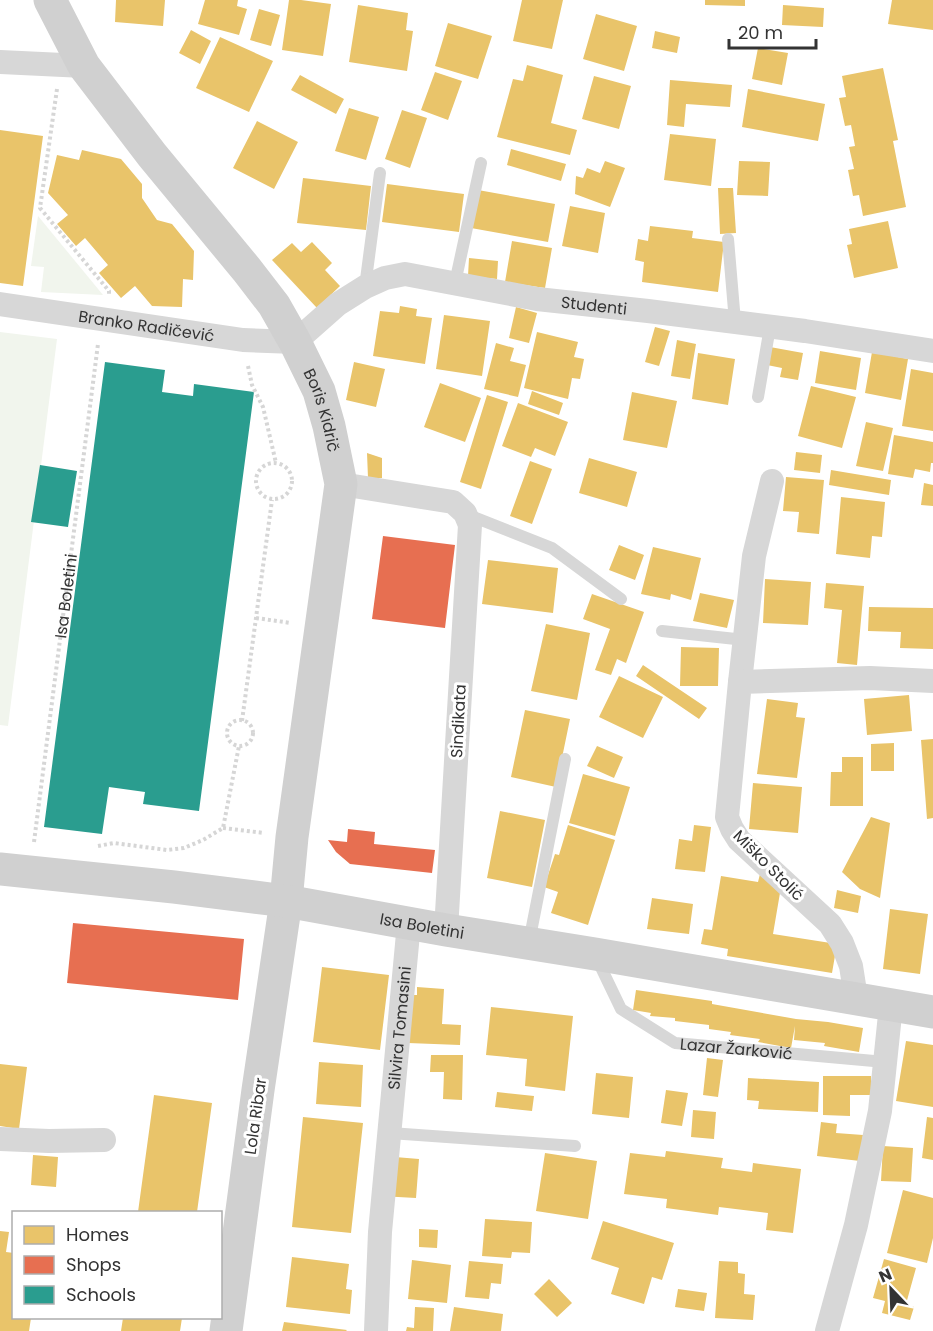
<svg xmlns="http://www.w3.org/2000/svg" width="933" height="1331" font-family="Poppins,sans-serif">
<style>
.green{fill:#f1f5ed}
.homes{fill:#e9c46a}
.shops{fill:#e76f51}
.schools{fill:#2a9d8f}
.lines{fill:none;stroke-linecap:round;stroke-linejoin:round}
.path{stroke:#d6d6d6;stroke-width:4;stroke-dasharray:3 3;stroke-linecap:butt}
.lane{stroke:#d7d7d7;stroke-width:12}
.street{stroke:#d7d7d7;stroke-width:24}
.secondary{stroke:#d0d0d0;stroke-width:33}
.labels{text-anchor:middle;stroke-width:6;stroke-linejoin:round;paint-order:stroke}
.street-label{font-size:16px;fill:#333;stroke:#fff}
</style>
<rect width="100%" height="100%" fill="#fff"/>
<path class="green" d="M38,216L103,295L41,292L44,267L31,266Z
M0,332L57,339L8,726L0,725Z"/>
<path class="homes" d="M116,0H165L163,26L115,22Z
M205,0H238L237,6L247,9L239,35L198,24Z
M289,0H301L331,4L323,56L282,50Z
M522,0H563L552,49L513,41Z
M705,0H745V6L705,5Z
M892,0H933V30L888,24Z
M358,5L408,13L406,30L413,31L407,71L349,62Z
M783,5L824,8L823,27L782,25Z
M259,9L280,15L271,46L250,40Z
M596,14L637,26L624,71L583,59Z
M448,23L492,36L478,79L435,66Z
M191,30L211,41L200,64L179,53Z
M655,31L680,37L677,53L652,48Z
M220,37L273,61L249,112L196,88Z
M758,48L788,53L782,85L752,79Z
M527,65L563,75L551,123L577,130L570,155L497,137L513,79L523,81Z
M883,68L898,140L893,141L906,207L863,216L859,195L853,196L848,170L854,169L849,147L855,146L851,125L845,126L839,98L846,97L842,76Z
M435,72L462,81L448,120L421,110Z
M300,75L344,99L336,114L291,90Z
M594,76L631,86L619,129L582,119Z
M670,80L732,85L730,107L686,104L684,127L667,125Z
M748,89L825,104L818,141L742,127Z
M349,108L379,117L366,160L335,151Z
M402,110L427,118L410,168L385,159Z
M257,121L298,142L274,189L233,168Z
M0,130L43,136L23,286L0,283Z
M670,134L716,139L711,186L664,180Z
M511,149L566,164L561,181L507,165Z
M82,150L121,159L142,184V198L157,220L172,224L194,251L193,280L183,279L182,307L152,306L135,286L121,298L99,273L108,265L85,238L76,246L57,224L68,215L48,193L57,155L79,160Z
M605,161L625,168L610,207L575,194L576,176L583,178L587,168L600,173Z
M739,161L770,162L768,196L737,195Z
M303,178L371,186L366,230L297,223Z
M387,184L464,194L459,232L382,222Z
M718,188H733L736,233L720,234Z
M478,190L555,204L548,242L471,228Z
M570,206L605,213L598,253L562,246Z
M888,221L898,268L854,278L847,245L852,244L849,229Z
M650,226L693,231L692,238L724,242L718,292L642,282L644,262L635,260L638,239L648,241Z
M512,241L552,248L545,288L505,282Z
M312,242L332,263L325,270L340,286L317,308L272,260L292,243L301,252Z
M469,258L498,261L497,279L468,276Z
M400,306L417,309L416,316L432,318L425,364L373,356L380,311L399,313Z
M516,307L537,313L529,343L509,338Z
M444,315L490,321L482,376L436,369Z
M655,327L670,331L659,366L645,362Z
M537,332L578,342L574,357L584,359L580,379L572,378L568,399L524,388Z
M677,340L696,344L690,379L671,376Z
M496,343L514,348L510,361L526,365L518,397L484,389Z
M770,347L803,353L798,380L780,377L782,368L767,365Z
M820,351L861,358L856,390L815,383Z
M872,352L908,359L901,400L865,393Z
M698,353L735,359L728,405L692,399Z
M354,362L385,369L376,407L346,400Z
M911,369L933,373V431L902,426Z
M440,383L481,398L465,442L424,427Z
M811,386L856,397L842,448L798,436Z
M532,391L563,403L559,415L528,404Z
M632,392L677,401L667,448L623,440Z
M487,395L508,402L481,489L460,482Z
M518,403L568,422L555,456L535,448L531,457L502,446Z
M866,422L893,428L883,471L856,466Z
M894,435L933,442V463H931L930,472L915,469L913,478L888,474Z
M796,452L822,455L820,473L794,470Z
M367,453L382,458V478H368Z
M589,458L637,472L627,507L579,493Z
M530,461L552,469L532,524L510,516Z
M831,470L891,480L889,495L829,485Z
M786,477L824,480L819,534L797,532L799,512L783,511Z
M924,483L933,485V506L921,505Z
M841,497L885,502L882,537L872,536L870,558L836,554Z
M619,545L644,555L635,580L609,570Z
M653,547L701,558L691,600L671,594L670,600L641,594Z
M488,560L558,568L553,613L482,604Z
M765,579L811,582L808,625L763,623Z
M826,583L864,586L857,665L837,663L842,610L824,608Z
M700,593L734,600L727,628L693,621Z
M592,594L644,612L626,663L617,659L611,675L595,670L610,629L583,619Z
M869,607L933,608V649L900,648L901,632L868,631Z
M546,624L590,633L577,700L531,691Z
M681,647L719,648L718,686H680Z
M643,665L707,708L699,719L636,676Z
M619,676L663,697L643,738L599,717Z
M909,695L912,731L867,735L864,699Z
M767,699L798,703L796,717L805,718L797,778L757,774Z
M525,710L570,719L556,787L511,777Z
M933,739V818L927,819L921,740Z
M894,743V771H871V744Z
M597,746L623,757L614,778L587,766Z
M842,757H863V806H830L831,772H842Z
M583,774L630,787L615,836L569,823Z
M753,783L802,787L798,833L749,829Z
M500,811L545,820L532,887L487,878Z
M871,817L890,823L880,898L860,889L842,872Z
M568,825L615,840L588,925L551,913L558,892L544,887L555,854L559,855Z
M694,825L711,827L705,872L675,869L679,839L692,841Z
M760,874L781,887L773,934L837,944L832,973L727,956L728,949L701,944L704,929L712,930L721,876L758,882Z
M837,890L861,896L858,913L834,908Z
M652,898L693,904L689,934L647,929Z
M890,909L928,914L920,974L883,969Z
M322,967L389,975L380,1050L313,1042Z
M417,987L444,989L442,1024L461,1025L460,1045L408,1043L410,995H417Z
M636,990L712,1001V1004L796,1019L828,1022L863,1028L859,1052L824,1046L825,1043L794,1040L795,1026L791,1048L758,1042L760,1039L730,1035L731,1032L709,1029V1025L675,1021V1018L650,1016L651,1013L633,1010Z
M491,1007L573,1016L565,1091L525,1086L527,1059L486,1055Z
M906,1041L933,1045V1107L896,1101Z
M431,1055H463L462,1100L443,1099L444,1072H430Z
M707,1058L723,1060L718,1097L703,1095Z
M319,1062L363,1065L361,1107L316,1104Z
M0,1064L27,1067L19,1129L0,1126Z
M596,1073L633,1077L629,1118L592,1114Z
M823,1076H871V1095H850V1116L823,1115Z
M748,1078L819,1082L818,1112L758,1109L759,1101L747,1100Z
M666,1090L688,1093L682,1126L661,1123Z
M497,1092L534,1096L532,1111L495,1107Z
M154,1095L212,1103L197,1212H138Z
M693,1110L716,1112L714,1139L691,1137Z
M303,1117L363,1123L351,1233L292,1227Z
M927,1117L933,1118V1160L922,1158Z
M821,1122L837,1124L836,1133L863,1135L860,1161L817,1156Z
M883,1146L913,1148L911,1182L881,1181Z
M666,1151L723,1158L721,1168L752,1172L753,1163L801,1169L793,1233L766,1230L768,1213L719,1207L718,1215L666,1208L667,1199L624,1194L630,1153L665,1157Z
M545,1153L597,1161L588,1219L536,1211Z
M33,1155L58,1157L56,1187L31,1185Z
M383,1156L419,1159L416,1198L380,1196Z
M903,1190L933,1198V1238L927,1263L887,1253Z
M485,1219L532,1222L530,1253L512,1252L511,1258L482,1256Z
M603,1221L674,1243L662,1280L652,1277L644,1304L611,1294L619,1268L591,1259Z
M419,1229L438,1230L437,1248L419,1247Z
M0,1231L9,1232L6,1252L14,1253V1318H31L29,1331H0Z
M292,1257L349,1264L346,1289L352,1290L350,1314L286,1307Z
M884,1259L916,1268L906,1304L914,1307L910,1320L882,1313L885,1301L873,1298Z
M412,1260L451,1265L447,1303L408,1299Z
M469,1261L503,1264L501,1284L491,1283L489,1299L465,1297Z
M719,1261L738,1262V1273L745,1274L744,1294L755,1295L753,1320L715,1318Z
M549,1279L572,1303L557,1317L534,1294Z
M678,1289L707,1293L704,1311L675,1307Z
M415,1307L434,1308L433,1331H406L407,1327L414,1328Z
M454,1307L503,1314L501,1331H450Z
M123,1318H182L180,1331H121Z
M284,1322L347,1330L346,1331H282Z"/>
<path class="shops" d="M383,536L455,545L445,628L372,619Z
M348,829L375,832L374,844L435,850L432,873L350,864L336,852L328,840L347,842Z
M73,923L244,939L238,1000L67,983Z"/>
<path class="schools" d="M105,362L165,370L162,392L193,396L194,384L254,392L199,811L143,804L145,792L109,787L102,834L44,827Z
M40,465L77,471L68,527L31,522Z"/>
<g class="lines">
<g class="path">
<path d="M57,89L40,208L109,291V295"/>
<path d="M248,366L252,385L263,407L276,463"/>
<circle cx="274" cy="481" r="18"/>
<path d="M256,618L291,623"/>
<circle cx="240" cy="733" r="13"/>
<path d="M242,721L272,500"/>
<path d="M223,828L264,833"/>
<path id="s1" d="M34,842L98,344"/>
<path d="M98,846L114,843L167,850L184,848L203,840L223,828L239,746"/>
</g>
<g class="lane">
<path d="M728,239L735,322"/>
<path d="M455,283L481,163"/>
<path d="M365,287L380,173"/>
<path d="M758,397L770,327"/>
<path d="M466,514L552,548L621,599"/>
<path d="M662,631L745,640"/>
<path d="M529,942L565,759"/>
<path id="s2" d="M596,957L621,1009L675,1043L885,1062"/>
<path d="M390,1133L575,1146"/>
</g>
<g class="street">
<path d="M0,62L84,66"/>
<path id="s3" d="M0,304L243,340L295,342L338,304L365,287L385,278L405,274L537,299L648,311L805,331L933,351"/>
<path d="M341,484L453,502L465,513L470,525L446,930"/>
<path d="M740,682L754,556L772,481"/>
<path d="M856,998L851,966L842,943L830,924L739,840L732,829L727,817L740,682L870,678L933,681"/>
<path d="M0,1139L49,1141L104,1140"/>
<path id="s4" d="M376,1331L380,1232L409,923"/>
<path d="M827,1331L856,1225L880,1111L891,1005"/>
</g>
<g class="secondary">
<path id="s5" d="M50,0L84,66L152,155L247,270L274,305L295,342L319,391L329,426L341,484L292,837L286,901L258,1090L226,1331"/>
<path id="s6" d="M0,869L174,887L286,901L446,930L595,954L933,1012"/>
</g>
</g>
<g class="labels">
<g class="street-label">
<text dy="6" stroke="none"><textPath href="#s3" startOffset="621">Studenti</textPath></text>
<text dy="6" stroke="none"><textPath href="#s3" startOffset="148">Branko Radičević</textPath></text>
<text dy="6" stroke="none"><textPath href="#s5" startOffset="496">Boris Kidrič</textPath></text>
<text dy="6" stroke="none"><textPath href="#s1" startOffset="248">Isa Boletini</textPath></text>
<text transform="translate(458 721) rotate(-87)" y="6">Sindikata</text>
<text transform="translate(769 865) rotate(45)" y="6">Miško Stolić</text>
<text dy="6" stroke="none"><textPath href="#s6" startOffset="426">Isa Boletini</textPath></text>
<text dy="6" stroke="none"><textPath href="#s4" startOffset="304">Silvira Tomasini</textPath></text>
<text dy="6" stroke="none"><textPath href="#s2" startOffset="183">Lazar Žarković</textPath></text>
<text transform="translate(255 1116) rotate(-82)" y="6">Lola Ribar</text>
</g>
</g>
<rect x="12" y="1211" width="210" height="108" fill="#ffffff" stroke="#adadad" stroke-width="1.5"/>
<rect x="24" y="1226" width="30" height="18" fill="#e9c46a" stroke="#adadad" stroke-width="1.5"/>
<text x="66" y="1241" font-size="18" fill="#333333">Homes</text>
<rect x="24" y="1256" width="30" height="18" fill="#e76f51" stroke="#adadad" stroke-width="1.5"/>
<text x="66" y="1271" font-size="18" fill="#333333">Shops</text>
<rect x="24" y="1286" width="30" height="18" fill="#2a9d8f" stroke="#adadad" stroke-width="1.5"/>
<text x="66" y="1301" font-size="18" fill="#333333">Schools</text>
<g transform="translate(891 1289) rotate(337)" stroke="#ffffff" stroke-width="4.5" paint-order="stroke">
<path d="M0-4.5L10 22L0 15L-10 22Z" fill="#333333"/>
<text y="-9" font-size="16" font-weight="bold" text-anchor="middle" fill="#333333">N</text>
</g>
<path d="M729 39v9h87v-9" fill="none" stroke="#333333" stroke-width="3"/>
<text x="738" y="39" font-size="18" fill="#333333" stroke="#ffffff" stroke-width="4.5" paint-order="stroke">20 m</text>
</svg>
